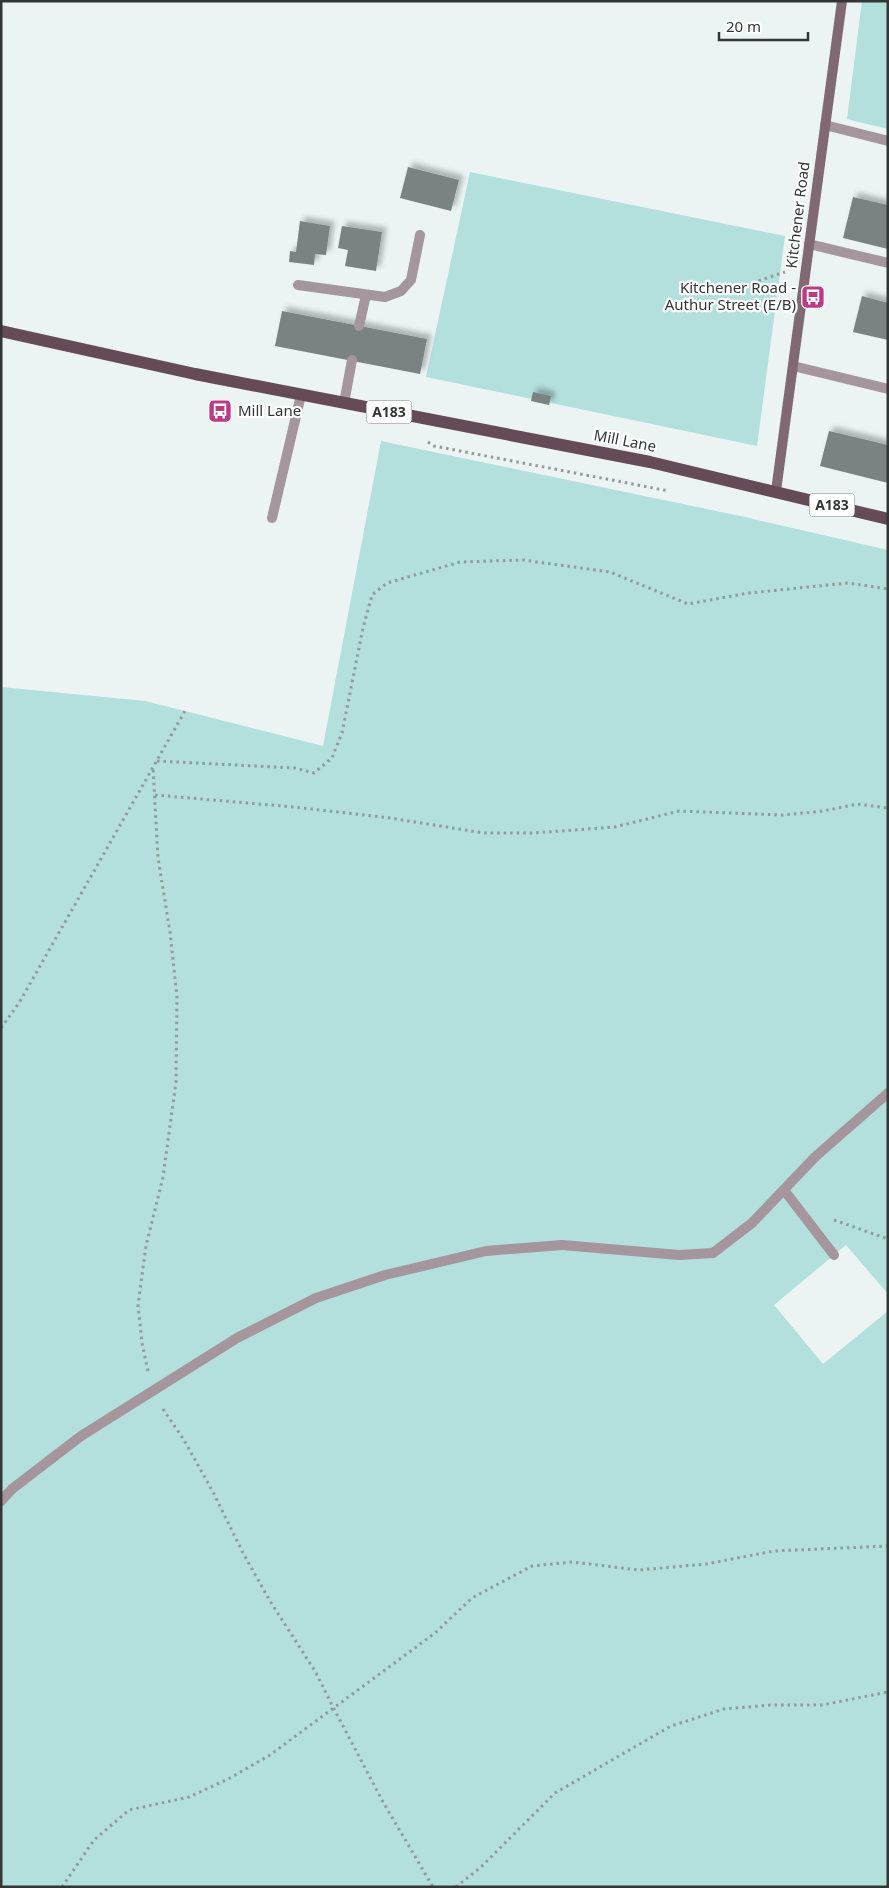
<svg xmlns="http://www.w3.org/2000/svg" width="889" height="1888" font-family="'Noto Sans',sans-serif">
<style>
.green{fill:#b3dfdc}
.building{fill:#7a8282;filter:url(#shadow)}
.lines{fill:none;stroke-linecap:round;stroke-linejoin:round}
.path{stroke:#949a99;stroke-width:3;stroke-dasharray:2.5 4;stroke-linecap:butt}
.lane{stroke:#a5959c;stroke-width:10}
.street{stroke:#a5959c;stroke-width:10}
.secondary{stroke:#806973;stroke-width:10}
.primary{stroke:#654b57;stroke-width:12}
.labels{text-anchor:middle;stroke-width:4.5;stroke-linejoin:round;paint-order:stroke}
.shield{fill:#fff;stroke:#707272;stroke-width:1}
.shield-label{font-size:14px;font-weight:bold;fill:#323635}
.street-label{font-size:15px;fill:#323635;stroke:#fff}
.poi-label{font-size:15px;fill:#323635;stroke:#fff;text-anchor:end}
</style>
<defs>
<filter id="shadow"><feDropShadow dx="4.5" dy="-4.5" stdDeviation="2.5" flood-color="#0004"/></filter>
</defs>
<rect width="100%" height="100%" fill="#ebf4f3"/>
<path class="green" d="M862,1H888V129L847,119Z
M470,172L785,236L757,446L426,377Z
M381,441L745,517L888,550V1294L846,1245L774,1305L823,1364L888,1311V1887H1V687L145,701L323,746Z"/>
<path class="building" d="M408,167L459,180L451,211L400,198Z
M853,197L888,205V249L843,238Z
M300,221L330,226L326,255L315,254L314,265L289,262L290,251L296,252Z
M342,226L382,232L376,271L345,266L348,250L338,248Z
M862,296L888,303V340L853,332Z
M282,311L427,339L420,374L275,346Z
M533,392L551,396L549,405L531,401Z
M829,431L888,445V483L820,466Z"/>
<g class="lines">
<path class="path" d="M740,287L785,272
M428,442L434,446L669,491
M157,761L295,768L314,773L332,758L342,733L363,628L372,595L387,583L460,562L523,560L610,572L688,604L749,593L848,583L888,589
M155,795L294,807L390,818L484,833H533L615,827L679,811L783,815L823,811L858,804L888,808
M1,1028L19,1003L185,711
M834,1220L888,1239
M148,1371L142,1343L138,1305L146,1246L163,1177L176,1082L177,997L170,932L158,858L153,767
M163,1409L184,1440L213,1492L243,1553L270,1601L315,1671L333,1707L383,1802L433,1887
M62,1887L94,1840L129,1810L189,1797L230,1778L270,1755L435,1633L472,1598L532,1566L572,1562L639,1570L706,1564L774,1551L888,1546
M456,1887L481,1867L555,1793L671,1726L724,1709L771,1705H822L888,1692"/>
<path class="lane" d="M825,125L888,141
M298,285L385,297L401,291L411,280L420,235
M359,326L366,295
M793,366L888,389
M344,403L352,360
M272,518L301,395
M784,1190L834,1255
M1,1501L12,1489L81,1436L237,1338L316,1298L385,1275L486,1251L562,1245L679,1255L713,1253L752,1223L815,1157L888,1093"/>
<path class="street" d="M809,244L888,263"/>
<path class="secondary" d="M776,491L842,1"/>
<path class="primary" d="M1,331L195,374L650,462L888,519"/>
</g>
<defs>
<g id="bus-square" transform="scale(1.25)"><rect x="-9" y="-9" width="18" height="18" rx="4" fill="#bb3a85" stroke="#fff"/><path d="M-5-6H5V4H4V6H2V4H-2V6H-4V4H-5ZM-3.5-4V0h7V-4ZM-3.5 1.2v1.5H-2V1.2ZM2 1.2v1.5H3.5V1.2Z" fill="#fff"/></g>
</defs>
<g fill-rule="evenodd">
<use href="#bus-square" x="813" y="297"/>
<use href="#bus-square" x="220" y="411"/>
</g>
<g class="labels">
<g class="shield">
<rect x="366.5" y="400.5" width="45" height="23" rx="4"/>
<rect x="809.5" y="493.5" width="45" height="23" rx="4"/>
</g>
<g class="shield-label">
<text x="389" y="417">A183</text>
<text x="832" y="510">A183</text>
</g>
<g class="street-label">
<text transform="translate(798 215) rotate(-83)" y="5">Kitchener Road</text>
<text transform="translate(625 441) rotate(11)" y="5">Mill Lane</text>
</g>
<g class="poi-label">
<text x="796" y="293">Kitchener Road -<tspan x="796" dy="17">Authur Street (E/B)</tspan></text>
<text x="238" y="416" text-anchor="start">Mill Lane</text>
</g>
</g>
<rect width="889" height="1888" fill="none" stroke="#323635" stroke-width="5"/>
<path d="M719 32v8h89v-8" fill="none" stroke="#323635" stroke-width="2.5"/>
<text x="726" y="32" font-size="15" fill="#323635" stroke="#ffffff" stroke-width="4" paint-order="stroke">20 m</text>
</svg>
